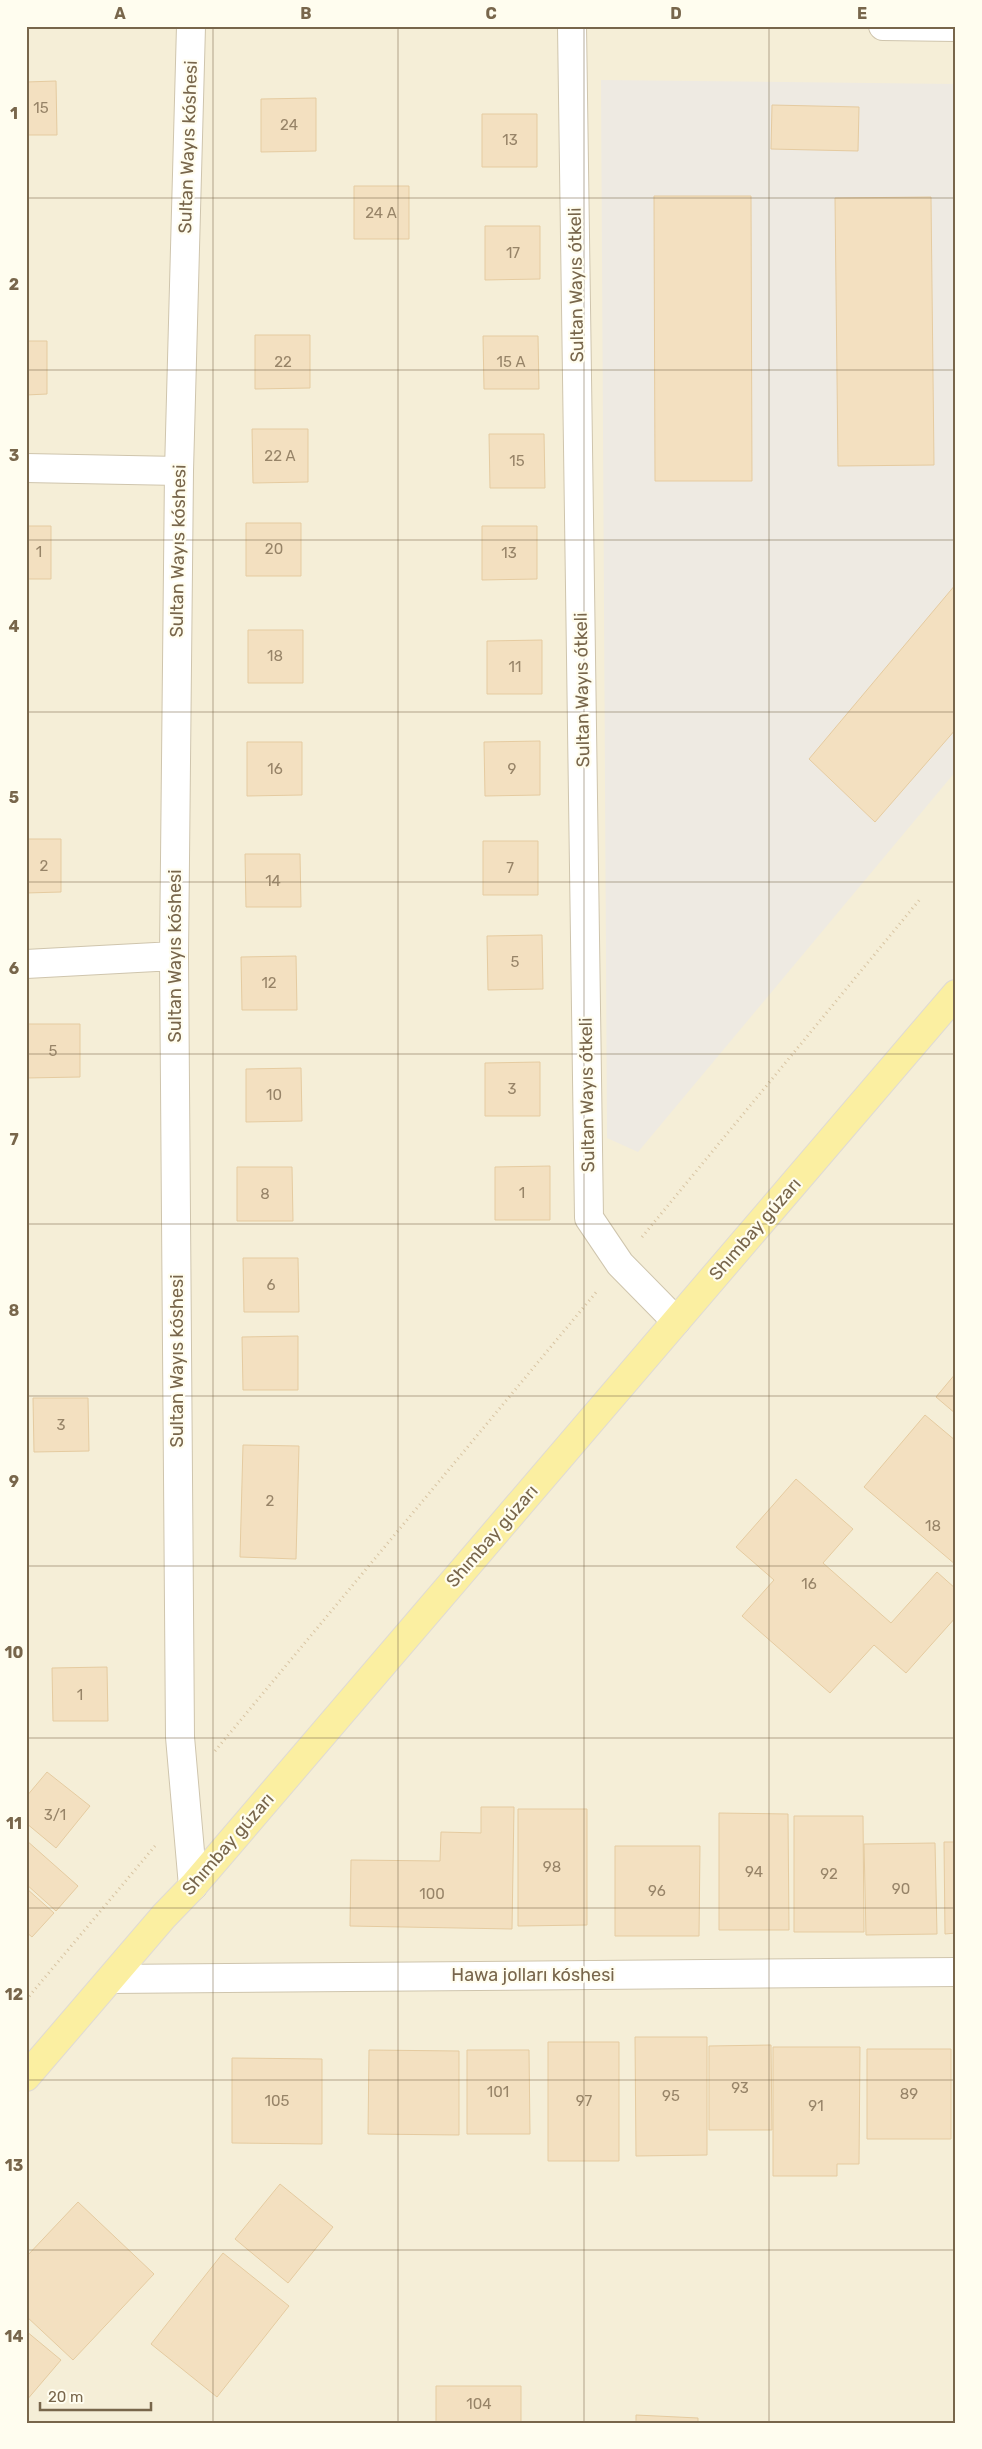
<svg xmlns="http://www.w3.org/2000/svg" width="982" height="2449" font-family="Rubik,sans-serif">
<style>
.residential{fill:#f5eed7}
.industrial{fill:#eeeae2}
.building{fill:#f3e0c0;stroke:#e5cba0}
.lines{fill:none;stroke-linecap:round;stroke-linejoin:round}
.street-casing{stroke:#cfc5ad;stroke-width:30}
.primary-casing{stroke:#dfdad4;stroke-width:30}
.path{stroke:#d8c4a2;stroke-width:3;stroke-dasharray:1 4;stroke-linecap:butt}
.street{stroke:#fff;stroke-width:28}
.primary{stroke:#fbefa1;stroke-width:28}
.grid{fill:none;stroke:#78664b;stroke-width:1;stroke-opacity:0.55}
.labels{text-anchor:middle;stroke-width:4.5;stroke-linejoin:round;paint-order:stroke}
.number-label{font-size:15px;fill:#978468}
.street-label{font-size:18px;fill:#78664b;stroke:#fffdef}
.neatline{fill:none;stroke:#78664b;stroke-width:2}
.grid-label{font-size:16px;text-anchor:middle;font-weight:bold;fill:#78664b}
</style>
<rect width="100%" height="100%" fill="#fdfae9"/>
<path class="residential" d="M26,26H956V2423H26Z"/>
<path class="industrial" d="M601,80L956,84V771L638,1152L607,1138Z"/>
<path class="building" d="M56,81L57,135H26V82Z
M316,98V151L261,152V99Z
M772,105L859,107L858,151L771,149Z
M482,114H537V167H482Z
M354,186H409V239H354Z
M654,196H751L752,481H655Z
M931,197L934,465L838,466L835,198Z
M485,226H540V279L485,280Z
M255,335H310V388L255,389Z
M483,336H538L539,389H484Z
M26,341H47V394L26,395Z
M252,429H308V482L253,483Z
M489,434H544L545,488H490Z
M246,523H301V576H246Z
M26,526H51V579H26Z
M482,526H537V579L482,580Z
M956,584V729L875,822L809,759Z
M248,630H303V683H248Z
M542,640V694H487V641Z
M540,741V795L485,796L484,742Z
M247,742H302V795L247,796Z
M26,839H61V892L26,893Z
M483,841H538V895H483Z
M245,854H300L301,907H246Z
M542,935L543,989L488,990L487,936Z
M296,956L297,1010H242L241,957Z
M26,1024H80V1077L26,1078Z
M540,1062V1116H485V1063Z
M301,1068L302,1121L246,1122V1069Z
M550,1166V1220H495V1167Z
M237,1167H292L293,1221H237Z
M243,1258H298L299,1312H244Z
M298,1336V1390H243L242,1337Z
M956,1373V1414L936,1397Z
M33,1398H88L89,1451L34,1452Z
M925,1415L956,1441V1565L864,1487Z
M243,1445L299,1446L296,1559L240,1557Z
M796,1479L853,1529L823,1563L891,1623L937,1572L956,1589V1617L906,1673L874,1645L830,1693L742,1616L774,1580L736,1547Z
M107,1667L108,1721H53L52,1668Z
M47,1772L90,1806L56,1848L26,1823V1797Z
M481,1807H514L512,1929L350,1926L351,1860L440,1861L441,1832L481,1833Z
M518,1809H587V1925L518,1926Z
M719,1813L788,1814L789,1930H719Z
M794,1816H863L864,1932H794Z
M26,1840L78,1886L56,1911L26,1884Z
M944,1842H956V1933L945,1934Z
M935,1843L937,1934L866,1935L864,1844Z
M615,1846H700L699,1936H615Z
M26,1888L54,1913L32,1937L26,1932Z
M635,2037H707V2155L636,2156Z
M548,2042H619V2161H548Z
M771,2045L772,2130H709V2046Z
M773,2047H860L859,2164H837V2176H773Z
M867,2049H951V2139H867Z
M369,2050L459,2051V2135L368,2134Z
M467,2050H529L530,2134H467Z
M232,2058L322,2059V2144L232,2143Z
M280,2184L333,2227L288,2283L235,2239Z
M78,2202L154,2274L73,2360L26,2316V2257Z
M223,2253L289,2306L217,2397L151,2344Z
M26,2331L61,2360L26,2401Z
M436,2386H521V2423H436Z
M636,2415L698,2418V2423H636Z"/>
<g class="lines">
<g class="street-casing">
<path id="street" d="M191,26L179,471L174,956L180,1737L193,1886
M572,26L589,1218L620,1264L676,1321
M883,26L956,27
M26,468L179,471
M26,964L174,956
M111,1979L956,1972"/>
</g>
<g class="primary-casing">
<path id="primary" d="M26,2077L164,1916L193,1886L956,994"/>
</g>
<path class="path" d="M642,1237L921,898
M215,1751L598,1290
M26,2000L155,1846"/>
<use href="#street" class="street"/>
<use href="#primary" class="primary"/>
</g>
<path class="grid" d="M213,26V2423M398,26V2423M584,26V2423M769,26V2423M26,198H956M26,370H956M26,540H956M26,712H956M26,882H956M26,1054H956M26,1224H956M26,1396H956M26,1566H956M26,1738H956M26,1908H956M26,2080H956M26,2250H956"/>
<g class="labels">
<g class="number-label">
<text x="41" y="113">15</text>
<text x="289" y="130">24</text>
<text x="510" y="145">13</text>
<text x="381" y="218">24 А</text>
<text x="513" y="258">17</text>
<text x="283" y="367">22</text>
<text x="511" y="367">15 А</text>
<text x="280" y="461">22 А</text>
<text x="517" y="466">15</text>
<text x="274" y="554">20</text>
<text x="39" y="557">1</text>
<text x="509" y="558">13</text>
<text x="275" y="661">18</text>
<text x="515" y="672">11</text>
<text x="275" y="774">16</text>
<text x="512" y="774">9</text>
<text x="44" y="871">2</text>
<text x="510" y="873">7</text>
<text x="273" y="886">14</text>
<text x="515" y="967">5</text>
<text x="269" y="988">12</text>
<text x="53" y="1056">5</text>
<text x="512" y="1094">3</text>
<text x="274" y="1100">10</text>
<text x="522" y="1198">1</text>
<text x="265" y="1199">8</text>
<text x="271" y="1290">6</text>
<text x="61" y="1430">3</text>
<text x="270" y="1506">2</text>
<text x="933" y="1531">18</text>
<text x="809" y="1589">16</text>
<text x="80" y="1700">1</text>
<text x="55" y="1820">3/1</text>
<text x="552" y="1872">98</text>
<text x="754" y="1877">94</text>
<text x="829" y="1879">92</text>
<text x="901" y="1894">90</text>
<text x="657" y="1896">96</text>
<text x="432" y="1899">100</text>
<text x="740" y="2093">93</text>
<text x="498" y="2097">101</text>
<text x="909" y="2099">89</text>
<text x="671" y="2101">95</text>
<text x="277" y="2106">105</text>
<text x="584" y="2106">97</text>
<text x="816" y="2111">91</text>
<text x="479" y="2409">104</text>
</g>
<g class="street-label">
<text transform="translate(188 147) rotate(-88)" y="6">Sultan Wayıs kóshesi</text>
<text transform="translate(576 285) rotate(-91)" y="6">Sultan Wayıs ótkeli</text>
<text transform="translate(178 551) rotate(-89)" y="6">Sultan Wayıs kóshesi</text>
<text transform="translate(582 690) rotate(-91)" y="6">Sultan Wayıs ótkeli</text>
<text transform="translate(175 956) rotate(-90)" y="6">Sultan Wayıs kóshesi</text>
<text transform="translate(587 1095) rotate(-91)" y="6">Sultan Wayıs ótkeli</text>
<text transform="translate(755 1229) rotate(-49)" y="6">Shımbay gúzarı</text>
<text transform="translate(177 1361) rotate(-90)" y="6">Sultan Wayıs kóshesi</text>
<text transform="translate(492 1536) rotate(-49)" y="6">Shımbay gúzarı</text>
<text transform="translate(228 1844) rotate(-49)" y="6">Shımbay gúzarı</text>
<text x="533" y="1981">Hawa jolları kóshesi</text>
</g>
</g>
<rect width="982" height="2449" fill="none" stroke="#fffdef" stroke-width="55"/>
<path d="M40 2402v8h111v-8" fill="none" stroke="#78664b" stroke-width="2.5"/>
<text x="48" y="2402" font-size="15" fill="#78664b" stroke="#fffdef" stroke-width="4" paint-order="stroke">20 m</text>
<rect x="28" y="28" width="926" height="2394" class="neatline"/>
<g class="grid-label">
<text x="120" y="19">A</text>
<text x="306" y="19">B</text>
<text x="491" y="19">C</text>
<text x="676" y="19">D</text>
<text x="862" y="19">E</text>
<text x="14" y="119">1</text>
<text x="14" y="290">2</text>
<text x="14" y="461">3</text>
<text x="14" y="632">4</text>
<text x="14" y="803">5</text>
<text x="14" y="974">6</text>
<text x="14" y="1145">7</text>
<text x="14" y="1316">8</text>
<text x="14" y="1487">9</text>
<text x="14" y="1658">10</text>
<text x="14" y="1829">11</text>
<text x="14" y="2000">12</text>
<text x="14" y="2171">13</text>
<text x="14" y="2342">14</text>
</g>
</svg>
